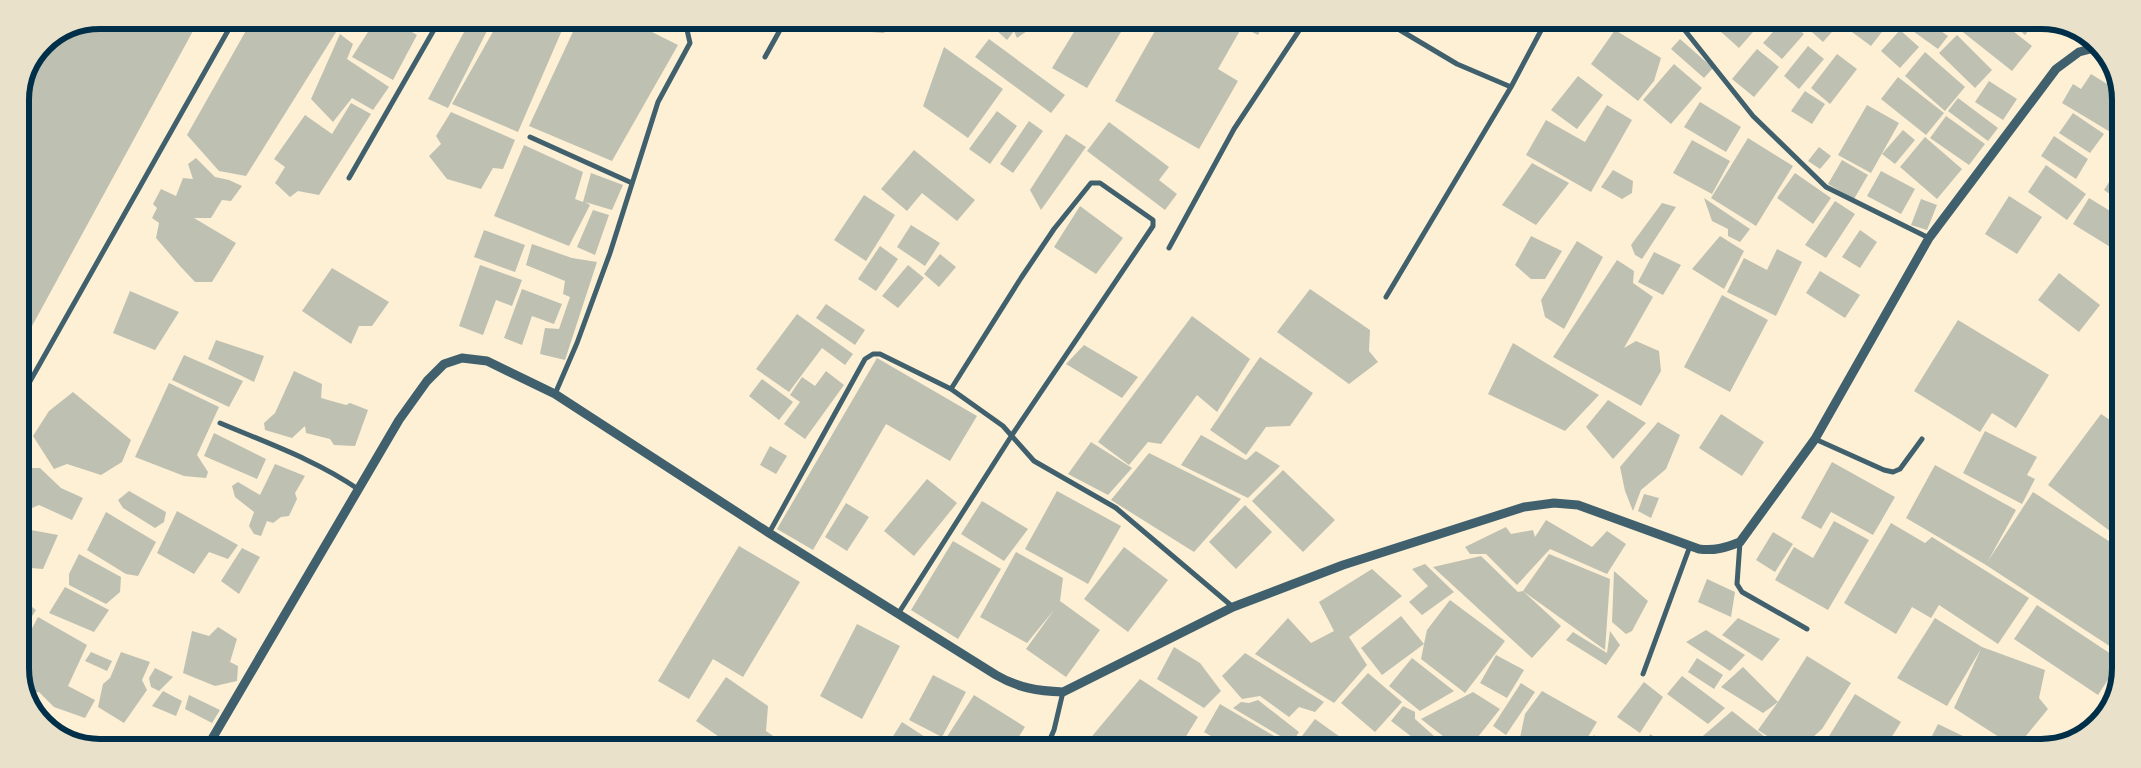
<svg xmlns="http://www.w3.org/2000/svg" width="2141" height="768" font-family="'Asap Condensed',sans-serif">
<style>
.building{fill:#bec0b2}
.lines{fill:none;stroke-linecap:round;stroke-linejoin:round}
.minor{stroke:#3f606c;stroke-width:5}
.tertiary{stroke:#3f606c;stroke-width:9}
.rim{fill:none;stroke:#003049;stroke-width:6}
</style>
<rect width="100%" height="100%" fill="#fdf0d5"/>
<path class="building" d="M100,20H199L20,348V95L44,43Z
M252,20L343,21L246,176L219,171L187,135Z
M375,21H393L417,35L393,80L352,57Z
M470,21H492L448,108L428,99Z
M499,21H566L518,132L452,104Z
M578,21H630L678,45L612,161L529,126Z
M846,22H891L884,33L858,31Z
M1001,22H1031L1027,31L1017,38L1014,31L1007,40L996,30Z
M1080,22H1127L1087,88L1052,68Z
M1160,22H1265L1258,35L1242,27L1218,69L1238,81L1199,149L1115,101Z
M1711,23H1743L1760,24L1739,48Z
M1780,24H1792L1804,34L1782,59L1763,43Z
M1803,24H1839L1823,42Z
M1859,24H1888L1871,46L1852,32Z
M1914,24H1931L1948,36L1938,49L1910,29Z
M1963,24H2004L2032,46L2012,71L1959,29Z
M2012,24H2034L2025,35Z
M1615,30L1661,58L1654,81L1638,101L1591,64Z
M1900,30L1919,47L1900,68L1881,51Z
M340,34L353,44L347,59L389,87L373,110L352,98L333,122L311,99Z
M1957,35L1992,70L1975,88L1939,53Z
M989,39L1065,95L1051,113L975,57Z
M1680,39L1713,68L1704,78L1671,49Z
M1808,46L1824,59L1799,89L1784,76Z
M944,47L1003,89L968,138L923,106Z
M1757,49L1779,67L1754,97L1732,79Z
M1925,52L1965,87L1945,111L1905,76Z
M1837,54L1857,69L1830,104L1811,88Z
M1674,64L1702,88L1671,124L1643,100Z
M2091,74L2120,92L2121,130L2117,136L2062,103L2073,84L2081,89Z
M1578,76L1603,95L1577,129L1551,110Z
M1898,77L1944,113L1926,135L1881,99Z
M1989,81L2017,99L2003,120L1975,102Z
M1805,91L1825,104L1812,124L1791,111Z
M1958,98L1998,128L1988,141L1948,111Z
M1700,102L1741,127L1726,152L1684,127Z
M351,103L371,114L319,195L298,191L290,197L275,183L285,167L274,159L305,115L332,134Z
M1607,105L1632,120L1591,192L1526,155L1546,120L1585,142Z
M1867,105L1899,123L1871,173L1838,155Z
M997,111L1017,126L990,164L969,149Z
M451,112L515,140L503,169L493,168L481,189L447,179L429,156L441,144L436,136Z
M2073,113L2104,134L2090,153L2059,133Z
M1946,116L1985,144L1969,165L1930,138Z
M1029,121L1043,131L1013,173L1000,164Z
M1109,122L1169,167L1159,180L1177,194L1165,210L1087,151Z
M1903,130L1915,140L1895,164L1882,154Z
M1066,134L1086,147L1041,210L1030,190Z
M2054,136L2088,159L2076,179L2041,156Z
M1925,137L1962,169L1937,199L1900,167Z
M1748,138L1793,166L1756,226L1711,198Z
M1692,140L1730,161L1712,194L1673,173Z
M524,145L583,172L575,199L583,202L591,173L623,185L612,210L585,202L590,205L569,246L494,216Z
M1819,147L1831,156L1820,169L1808,161Z
M914,150L975,200L957,221L922,193L907,211L881,189Z
M196,158L215,177L229,180L242,186L231,201L222,200L211,218H194L236,243L212,282H195L180,266L156,238L159,223L152,218L157,208L153,204L161,189L176,196L183,178L193,179L188,164Z
M1842,160L1868,175L1854,199L1828,184Z
M1532,163L1569,183L1536,225L1502,205Z
M2046,165L2086,194L2067,220L2028,192Z
M2120,165V201L2104,190Z
M1613,170L1633,181L1632,193L1622,199L1601,187Z
M1881,171L1915,189L1901,214L1867,196Z
M1795,173L1831,198L1813,224L1777,198Z
M864,195L895,215L866,261L834,240Z
M2009,196L2042,217L2017,254L1985,234Z
M1704,198L1750,229L1740,242L1728,236V229L1712,221Z
M2089,198L2120,217V253L2073,224Z
M1921,199L1937,205L1927,230L1911,225Z
M1835,201L1855,214L1826,258L1805,245Z
M1662,203L1676,207L1642,259L1635,255L1631,245Z
M1080,206L1123,238L1096,274L1054,247Z
M593,210L609,215L595,255L577,247Z
M911,225L940,243L925,266L897,247Z
M484,230L525,245L515,272L474,257Z
M1860,230L1877,242L1860,268L1842,257Z
M1531,236L1562,251L1545,279H1531L1515,265Z
M1720,236L1744,251L1724,289L1692,269Z
M1577,241L1603,257L1564,329L1545,317L1541,300Z
M532,244L572,258L597,262L565,360L540,354L545,328L559,329L570,297L563,294L565,281L526,265Z
M880,246L898,259L876,291L858,279Z
M1777,249L1802,262L1776,316L1727,292L1744,258L1767,270Z
M1654,252L1681,265L1663,295L1638,282Z
M940,254L956,267L939,287L924,274Z
M1617,260L1634,271L1633,283L1653,297L1624,348L1636,341L1659,351L1661,371L1641,406L1553,357Z
M480,265L522,280L512,306L496,300L483,335L459,326Z
M908,265L924,278L898,308L882,296Z
M332,268L389,302L372,326H359L351,344L302,311Z
M1820,271L1860,295L1845,318L1806,293Z
M2059,273L2100,305L2079,332L2038,300Z
M522,289L562,304L554,324L532,316L522,345L504,338Z
M1310,289L1370,330L1369,351L1378,362L1349,384L1277,332Z
M130,291L179,312L155,350L113,333Z
M1722,295L1768,320L1730,392L1684,367Z
M826,304L865,330L855,345L816,318Z
M797,314L853,354L845,365L822,348L789,392L756,369Z
M1192,316L1250,359L1217,412L1197,395L1161,444L1148,442L1129,465L1098,442Z
M1958,320L2049,375L2016,428L1992,413L1980,432L1914,391Z
M216,340L264,356L254,382L208,359Z
M1513,343L1599,395L1565,431L1488,394Z
M1084,345L1138,377L1122,398L1066,364Z
M184,355L243,381L229,407L172,380Z
M1260,357L1313,393L1290,426L1266,427L1246,455L1210,430Z
M877,358L977,416L950,461L886,424L813,550L777,529Z
M294,371L322,384L321,398L346,405L350,403L368,410L355,446L334,445L330,439L306,433L305,426L292,438L265,430L264,423L275,413Z
M826,371L844,385L805,439L784,424L800,402L790,395L802,377L815,386Z
M762,379L793,402L779,420L749,396Z
M169,383L219,407L197,455L208,472L206,478L184,476L135,457Z
M73,392L131,440L122,462L101,475L67,464L54,469L33,436L49,411Z
M1608,400L1646,423L1613,459L1586,427Z
M1721,414L1764,442L1742,476L1699,448Z
M2101,414L2119,426L2118,537L2048,485Z
M1658,422L1680,435L1666,469L1641,490L1633,511L1625,491L1620,467Z
M1985,431L2037,457L2027,475L2035,479L2022,504L1963,473Z
M214,433L266,459L257,479L204,456Z
M1201,435L1246,460L1256,451L1280,466L1248,498L1181,465Z
M1091,442L1132,468L1108,495L1068,474Z
M770,446L787,456L776,474L760,465Z
M1149,453L1241,499L1194,552L1111,500Z
M1832,462L1895,497L1873,535L1831,512L1821,529L1801,518Z
M275,464L305,476L295,493L297,499L289,516L281,517L273,523L267,521L261,536L254,534L249,526L254,512L235,497L232,486L238,482L260,495Z
M1935,465L2016,510L1988,561L2033,492L2118,547L2117,645L2114,649L1986,565L1906,518Z
M31,468H40L61,488L83,498L72,520L39,505L25,511L20,509V492Z
M1283,470L1335,520L1303,552L1252,501Z
M927,479L957,503L914,556L884,531Z
M129,491L166,512L164,522L155,528L123,508L118,500Z
M1057,491L1121,526L1088,584L1025,549Z
M1644,494L1659,498L1651,518L1638,511Z
M982,501L1028,529L1004,561L961,534Z
M846,503L869,517L847,551L825,537Z
M1245,505L1272,532L1236,569L1209,542Z
M177,511L238,545L228,559L209,552L194,574L157,553Z
M106,512L156,542L138,576L126,574L87,550Z
M1546,520L1592,547L1607,531L1626,544L1607,574L1550,549L1517,585L1486,554H1470L1465,547L1506,527L1511,534L1533,530L1535,537Z
M1834,521L1869,540L1828,610L1775,580L1794,547L1813,558Z
M20,522L31,530L58,535L43,569L20,567Z
M1891,523L1925,543L1932,537L2029,598L1998,644L1939,605L1931,618L1912,607L1896,634L1844,603Z
M1773,532L1793,544L1775,572L1756,560Z
M953,541L1001,569L958,639L911,610Z
M739,546L800,582L743,677L713,659L689,699L658,681Z
M1124,547L1168,580L1128,632L1084,599Z
M242,548L260,557L239,594L221,581Z
M1016,552L1063,578L1060,601L1100,630L1066,677L1026,649L1054,610L1027,643L980,617Z
M79,554L121,577L120,592L106,604L69,585V574Z
M1549,554L1610,579L1605,650L1523,591Z
M1481,556L1518,592L1523,591L1561,626L1532,658L1433,567Z
M1425,564L1454,592L1422,615L1409,602L1428,586L1412,569Z
M1372,569L1402,596L1349,637L1367,665L1334,703L1255,654L1288,618L1311,643L1334,631L1319,602Z
M1614,571L1648,601L1632,631L1626,634L1612,622Z
M1707,579L1735,592L1731,617L1698,602Z
M65,587L109,610L94,632L49,613Z
M20,598L36,610L20,635Z
M1450,600L1505,641L1465,693L1421,659L1424,644L1382,675L1361,648L1401,616L1424,644L1427,630Z
M2037,605L2117,658V666L2098,695L2014,639Z
M38,617L87,645L68,686L95,700L85,718L54,707L39,692L27,693L20,674V651Z
M1738,618L1780,639L1762,661L1722,635Z
M1935,618L1982,647L2045,670L2039,698L2048,709L2016,748L1954,708L1981,649L1947,706L1897,678Z
M857,624L900,646L862,719L820,696Z
M218,627L237,639L230,662L238,666L237,681L215,686L183,673L192,631L209,636Z
M1706,630L1745,655L1730,671L1686,642Z
M1610,631L1620,645L1606,665L1566,640L1573,632L1607,653Z
M1174,647L1200,663L1221,691L1204,708L1157,679Z
M91,652L112,661L107,671L85,661Z
M121,652L150,662L142,680L147,690L124,723L98,707L103,684L110,678Z
M1245,653L1324,702L1315,712L1299,707L1289,717L1260,696L1242,699L1222,676Z
M1496,655L1524,670L1507,698L1480,683Z
M1807,656L1851,683L1822,729L1802,747H1784L1758,730L1778,702L1763,713L1721,687L1743,667L1778,702Z
M1412,658L1454,691L1420,711L1389,686Z
M1697,658L1723,675L1714,689L1688,672Z
M155,668L173,677L159,691L151,687L149,678Z
M1368,673L1402,702L1375,732L1341,703Z
M933,675L966,692L942,737L909,720Z
M1682,676L1725,708L1708,724L1667,694Z
M726,677L768,706L766,731L786,745H731L696,721Z
M1140,679L1198,717L1180,746H1095L1088,741Z
M1644,682L1663,697L1640,733L1617,717Z
M1521,683L1535,692L1506,735L1493,726Z
M163,691L182,701L176,716L152,706Z
M1542,691L1597,722L1582,747H1518L1525,714Z
M1473,692L1500,709L1470,747H1432L1441,736L1448,740L1421,719Z
M1855,694L1901,722L1885,748H1837L1826,741Z
M189,695L220,710L212,723L185,709Z
M974,695L1025,727L1013,746H941Z
M1258,700L1299,732L1292,743L1233,708L1241,702L1249,703Z
M1220,704L1291,746H1228L1204,732Z
M1403,706L1415,712V719L1434,736L1425,747L1391,721Z
M1732,711L1778,747H1706L1697,741Z
M1315,719L1354,747L1295,745Z
M902,722L933,742L931,746H891L888,744Z
M1938,724L1988,748H1926Z
M1650,734L1670,747H1645Z
M1594,735L1613,747H1587Z
M1491,740L1502,747H1487Z"/>
<g class="lines">
<path class="minor" d="M1388,23L1457,64L1511,87
M1679,23L1753,116L1826,187L1929,238
M1046,27L1049,22
M765,57L785,21
M530,137L632,183
M349,178L439,21
M1169,248L1234,129L1304,23
M1386,297L1511,87L1545,23
M555,394L577,343L610,253L658,102L690,43L685,21
M20,399L234,20
M220,423C267,443 316,460 358,489
M1815,439L1884,470L1893,472L1900,469L1922,439
M769,533L865,359L873,354H880L951,389L1003,426L1034,461L1116,508L1233,607
M1740,542L1737,584L1742,592L1807,629
M898,614L1012,435L1153,226V220L1100,183H1091L1054,229L1021,278L951,389
M1643,674L1690,546
M1047,746L1054,730L1063,692"/>
<path class="tertiary" d="M209,744L399,420L427,381L444,364L462,358L487,361L555,394L769,533L996,675C1018,688 1038,691 1063,692L1233,607L1343,565L1524,507L1554,503L1578,505L1699,549C1714,551 1725,548 1740,542L1815,439L1929,238L2056,69L2079,52L2098,47"/>
</g>
<path d="M0 0H2141V768H0ZM100 29H2041A71 71 0 0 1 2112 100V668A71 71 0 0 1 2041 739H100A71 71 0 0 1 29 668V100A71 71 0 0 1 100 29Z" fill="#e9e1ca" fill-rule="evenodd"/>
<path class="rim" d="M100 29H2041A71 71 0 0 1 2112 100V668A71 71 0 0 1 2041 739H100A71 71 0 0 1 29 668V100A71 71 0 0 1 100 29Z"/>
</svg>
